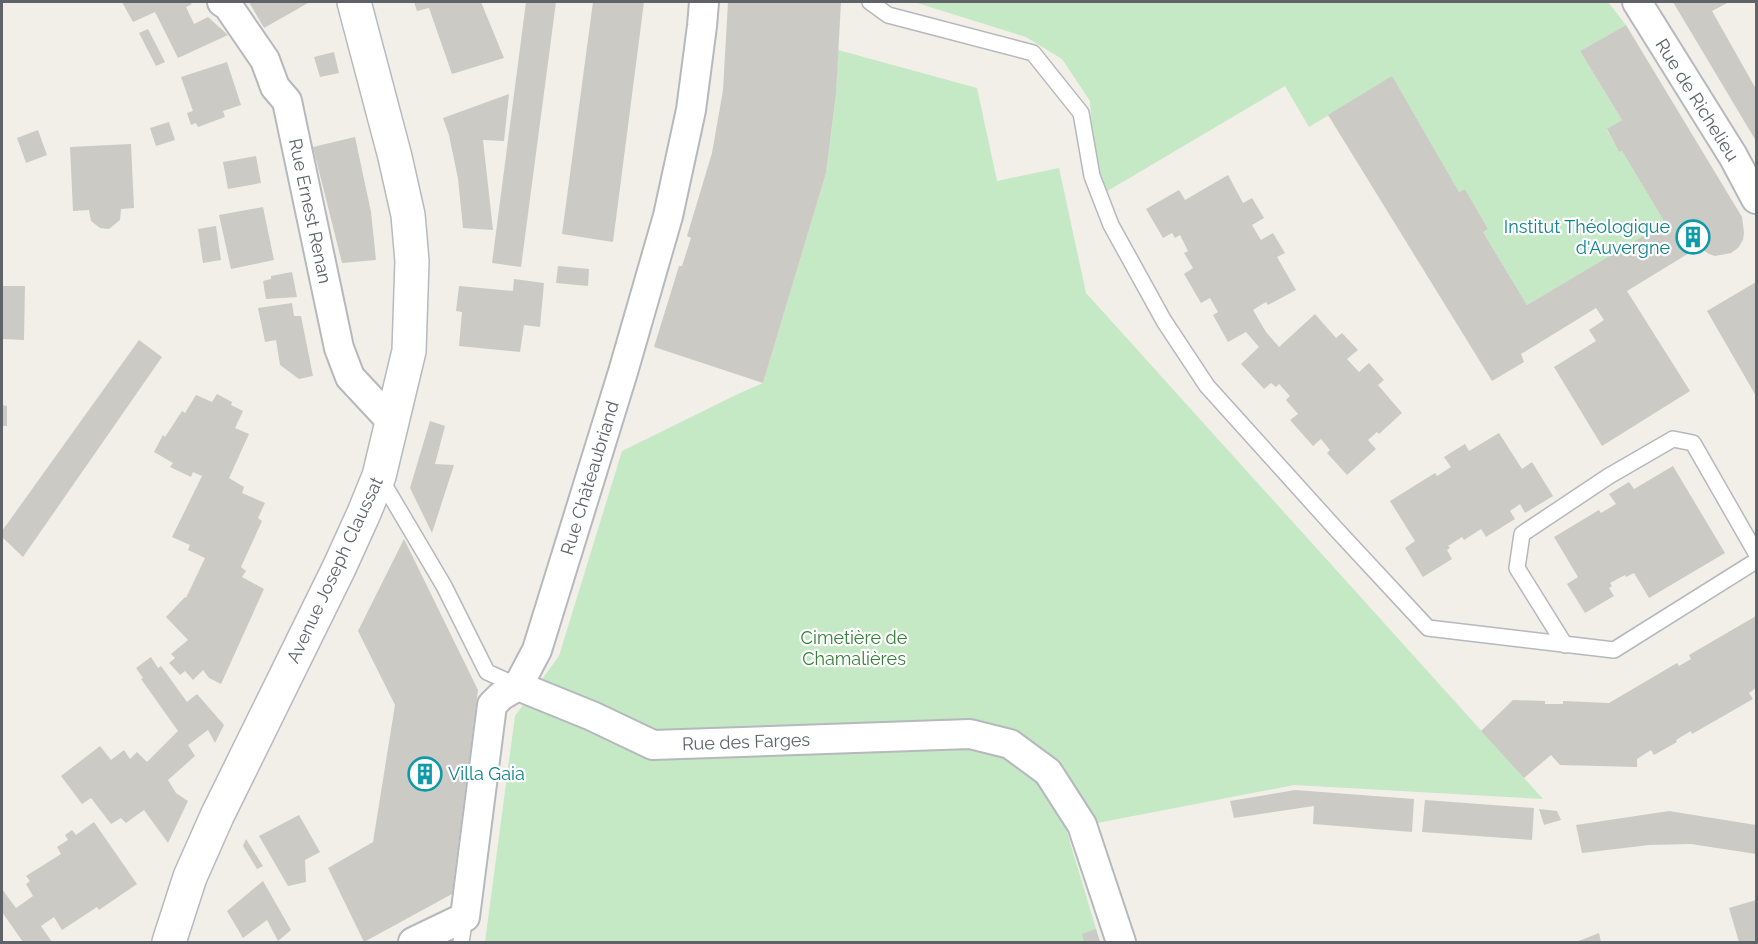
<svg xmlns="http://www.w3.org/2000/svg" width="1758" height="944" font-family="Raleway,sans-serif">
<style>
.green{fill:#c5e8c5}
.building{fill:#cccac5}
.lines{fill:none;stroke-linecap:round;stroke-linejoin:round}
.service-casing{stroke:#b5b8bc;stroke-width:18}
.minor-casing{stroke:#b5b8bc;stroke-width:32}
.secondary-casing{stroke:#b6babf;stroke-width:36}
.service{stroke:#fff;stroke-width:15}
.minor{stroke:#fff;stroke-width:28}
.secondary{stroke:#fff;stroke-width:33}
.labels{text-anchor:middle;stroke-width:4.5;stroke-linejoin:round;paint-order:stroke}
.street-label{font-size:18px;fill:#5f6368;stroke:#fff}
.culture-label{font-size:18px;fill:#0d838f;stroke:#fff;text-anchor:end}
.park-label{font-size:18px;fill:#348238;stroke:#fff}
</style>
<rect width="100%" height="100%" fill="#f1efe8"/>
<path class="green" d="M914,2H1608L1626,25L1580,51L1622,120L1607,130L1619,152L1622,151L1665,223L1527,305L1483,232L1488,229L1465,189L1459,192L1392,77L1309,127L1285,86L1104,193L1095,173L1090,101L1062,59L1026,37Z
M838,50L977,88L997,181L1059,168L1086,293L1543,799L1294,785L1066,829L1100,942H485L515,716L559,656L622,451L738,394L763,383L826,173L836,94Z"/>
<path class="building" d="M122,2H189L192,4L186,7L194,24L208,17L228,35L178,58L155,12L133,22Z
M249,2H307L308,3L264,28Z
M414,2H481L504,58L452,74L429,8L417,11Z
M526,2H556L521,267L492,263Z
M593,2H644L613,242L562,234Z
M728,2H841L836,94L826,173L763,383L654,347L679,266H682L691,238L687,236L712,153L723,90Z
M1673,2H1729L1712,11L1756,89V141Z
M1626,25L1742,217L1744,233L1743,240L1738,248L1731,253L1715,256L1709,254L1699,247L1627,291L1690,391L1602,446L1554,367L1596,341L1589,330L1604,320L1596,308L1521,354L1524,362L1492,381L1328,115L1392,76L1459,192L1465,189L1488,229L1483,232L1527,305L1665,223L1622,151L1619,152L1607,129L1622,120L1580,51Z
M148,29L165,62L156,66L139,33Z
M334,52L339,73L320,77L314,57Z
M227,62L241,105L223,111L225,117L198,127L196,123L191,125L187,113L193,111L181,77Z
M509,94L504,141L483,140L493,230L463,228L458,179L449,135L443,118Z
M169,122L175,140L156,146L150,128Z
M38,130L47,155L26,163L17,138Z
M355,137L371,212L376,260L342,263L313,147Z
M131,144L134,208L121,209L120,220L109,229L100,228L91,221L89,210L73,211L70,147Z
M256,156L261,183L228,189L223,162Z
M1228,175L1243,203L1252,198L1264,218L1252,225L1261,240L1273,233L1285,253L1277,257L1296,290L1268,305L1266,302L1253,310L1266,332L1279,347L1315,314L1336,338L1342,333L1358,350L1347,359L1359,372L1369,363L1384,380L1378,385L1402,413L1379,434L1377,432L1368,440L1376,449L1347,475L1327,453L1330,450L1321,439L1313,446L1290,420L1298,414L1286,400L1290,396L1279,384L1276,387L1271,383L1264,389L1241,364L1259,347L1246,332L1228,342L1213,315L1218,312L1210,298L1201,303L1184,274L1193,268L1184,253L1188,251L1180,235L1175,238L1172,233L1163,238L1146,209L1179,190L1185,200Z
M263,207L274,260L231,269L219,215Z
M216,226L221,260L203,263L198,229Z
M558,266L589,269L588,286L556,283Z
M292,272L297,297L266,299L263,281L271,279V276Z
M514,279L544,283L540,327L524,325L520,352L459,346L462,312L456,311L459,286L513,291Z
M1756,282V396L1707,311Z
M2,286H25L24,340L2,339Z
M292,303L294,316H301L313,376L299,379L280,365L276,340L265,342L258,308Z
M139,340L162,357L23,557L2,537V531Z
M217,394L232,402L231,405L243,411L235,428L249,434L229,478L244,487L242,493L265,503L258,518L262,521L241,567L246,571L242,577L264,589L221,684L209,678L203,670L193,680L185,671L180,675L169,663L175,658L171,654L188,640L166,617L185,597L186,598L205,558L188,550L190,545L172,537L202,476L193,472L191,477L170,467L173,463L154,452L163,435L165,437L182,411L185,413L196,395L212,402Z
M2,405L7,406V426H2Z
M430,421L445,426L435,464L454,465L432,533L410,488Z
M1499,433L1522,469L1532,462L1553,496L1525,513L1520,504L1510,511L1515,519L1486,537L1481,529L1464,540L1462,537L1448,546L1450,548L1447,550L1452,559L1423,577L1405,548L1415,541L1390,501L1435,473L1437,476L1451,467L1444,457L1465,444L1469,451Z
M1673,466L1725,553L1649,598L1634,573L1626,577L1625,575L1610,583L1612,586L1609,588L1614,596L1585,613L1567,584L1578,577L1554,537L1599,510L1601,513L1616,504L1609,494L1629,482L1634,489Z
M404,539L478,690L452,894L364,942L328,868L373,842L395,705L358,631Z
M1756,616V688L1749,693L1753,699L1692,734L1691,731L1676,740L1677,742L1654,755L1651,750L1637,759V767L1560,765L1551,755L1524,778L1481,731L1513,700L1545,701V704H1563V701L1609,703L1677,663L1679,666L1691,659L1689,655Z
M151,657L158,668L161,666L187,702L197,694L224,725L215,743L208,730L188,745L195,756L168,780L176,793L188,801L168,843L144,810L126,823L121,818L111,824L91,798L82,804L61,776L100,746L111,760L124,750L130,759L137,752L147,762L178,731L141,679L143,678L136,668Z
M1295,790L1414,799L1412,832L1313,824L1314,806L1234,818L1230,801Z
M1425,800L1534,808L1532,840L1422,832Z
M1539,809L1557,811L1561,820L1544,825Z
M1669,811L1756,825V854L1691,844L1649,845L1582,853L1576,825Z
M299,815L320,852L305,860L306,882L288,886L259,836Z
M94,822L137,884L99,910L97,907L62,930L54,917L41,926L52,942H23L2,912V889L16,908L33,896L26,884L30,881L26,876L61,854L57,847L68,840L65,835L72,830L76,835Z
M246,839L263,866L257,869L243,846Z
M263,881L291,930L278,941L267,920L243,938L227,911Z
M1756,900V942H1739L1729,908Z
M1096,929L1100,942H1084L1082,934Z
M1599,933L1601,942H1576Z"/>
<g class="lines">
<g class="service-casing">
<path id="service" d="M870,2L888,15L1033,53L1081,113L1092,176L1111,225L1164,321L1207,386L1336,529L1428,628L1614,650L1756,561
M379,476L444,586L487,672L518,686
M1565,645L1517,568L1522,534L1609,476L1673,439L1693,443L1756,553
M461,942L465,917"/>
</g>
<g class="minor-casing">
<path id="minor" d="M222,2L228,6L265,60L275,87L287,101L339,348L350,377L392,422
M1637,2L1733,156L1756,199
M518,686L592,716L653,745L970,734L1010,744L1048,772L1082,825L1121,942
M413,942L465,917L492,705L501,696L518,686L537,650L623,372L668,216L691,110L702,26L704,2"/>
</g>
<g class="secondary-casing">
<path id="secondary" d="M169,942L190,877L217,816L339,568L364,513L379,476L409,351L412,261L408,215L395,157L354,2"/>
</g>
<use href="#service" class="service"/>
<use href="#minor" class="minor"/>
<use href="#secondary" class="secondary"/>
</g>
<defs>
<g id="building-ring" transform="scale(1.725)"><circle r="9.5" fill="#fff" stroke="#0f9aa8" stroke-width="1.5"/><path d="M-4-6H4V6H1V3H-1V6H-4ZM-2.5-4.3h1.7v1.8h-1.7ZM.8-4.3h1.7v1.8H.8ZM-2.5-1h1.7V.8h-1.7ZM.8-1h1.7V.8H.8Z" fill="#0f9aa8"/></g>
</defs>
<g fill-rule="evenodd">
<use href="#building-ring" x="1693" y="237"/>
<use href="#building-ring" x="425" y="774"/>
</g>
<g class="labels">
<g class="street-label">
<text transform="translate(1697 100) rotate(58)" y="6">Rue de Richelieu</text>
<text transform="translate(310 211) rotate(78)" y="6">Rue Ernest Renan</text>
<text transform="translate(590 478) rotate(-73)" y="6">Rue Châteaubriand</text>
<text transform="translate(335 570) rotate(-65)" y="6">Avenue Joseph Claussat</text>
<text transform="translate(746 742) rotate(-2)" y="6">Rue des Farges</text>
</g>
<g class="culture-label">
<text x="1670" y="233">Institut Théologique<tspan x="1670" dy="21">d'Auvergne</tspan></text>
<text x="448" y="780" text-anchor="start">Villa Gaia</text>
</g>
<g class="park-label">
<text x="854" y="644">Cimetière de<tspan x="854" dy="21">Chamalières</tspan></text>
</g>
</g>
<rect width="1758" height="944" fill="none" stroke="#5f6368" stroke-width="6"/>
</svg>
